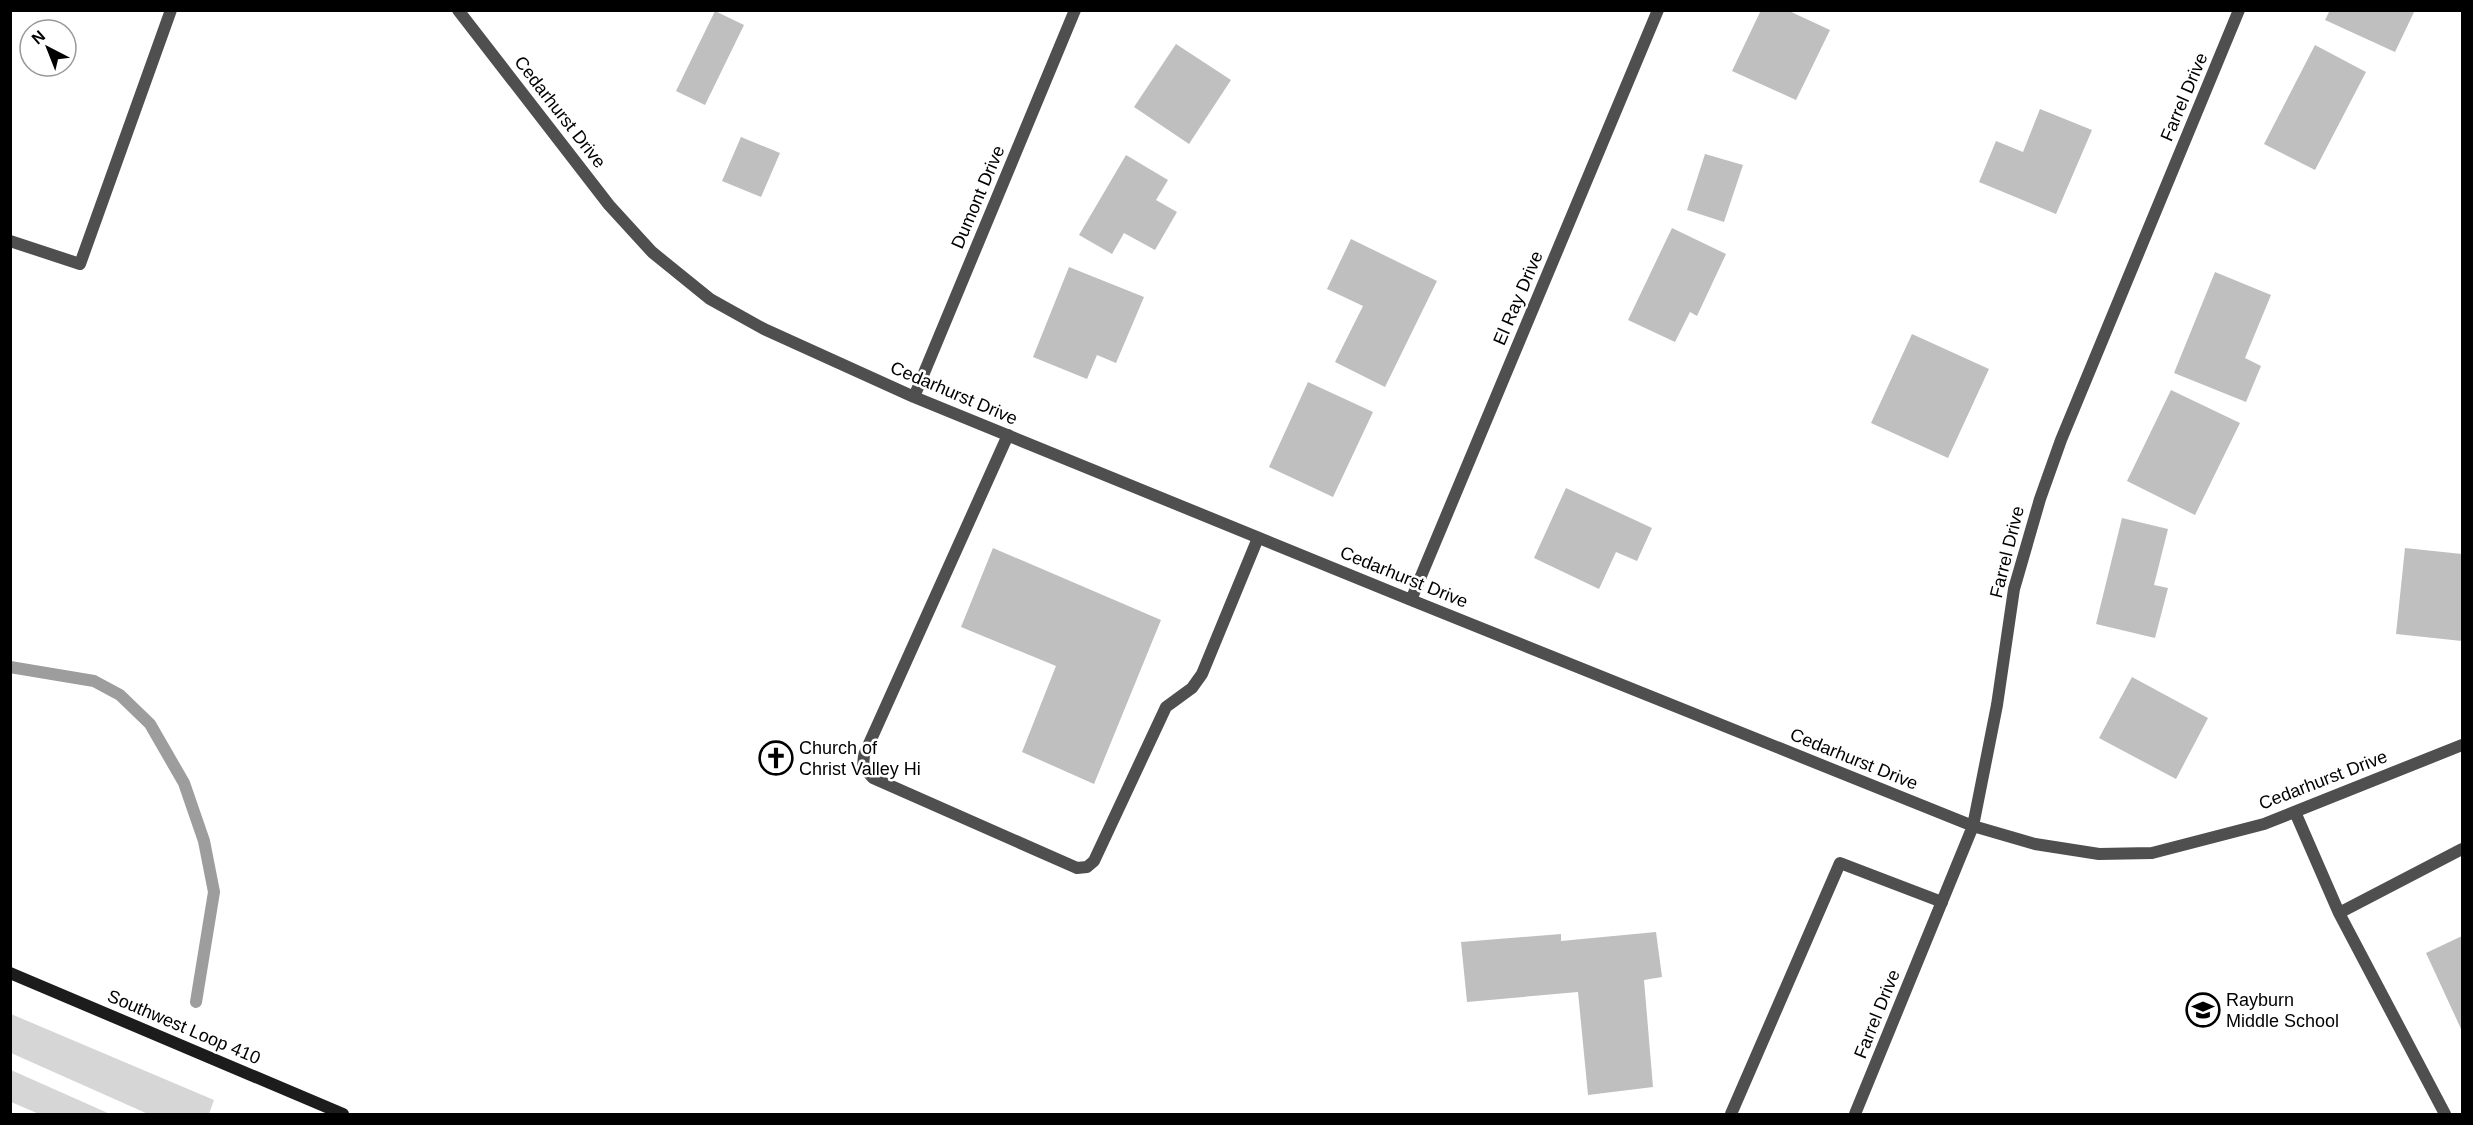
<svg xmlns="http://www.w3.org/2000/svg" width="2473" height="1125" font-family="Arial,sans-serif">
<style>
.green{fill:#d6d6d6}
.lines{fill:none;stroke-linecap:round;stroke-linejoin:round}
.stream{stroke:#9d9d9d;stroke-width:12}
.building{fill:#bfbfbf}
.service{stroke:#4f4f4f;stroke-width:12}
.minor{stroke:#4f4f4f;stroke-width:12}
.secondary{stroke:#1c1c1c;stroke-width:12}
.labels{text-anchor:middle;stroke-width:5;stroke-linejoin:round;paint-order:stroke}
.street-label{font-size:18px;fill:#000;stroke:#fff}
.poi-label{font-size:18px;fill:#000;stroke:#fff;text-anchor:start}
</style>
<rect width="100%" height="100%" fill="#fff"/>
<path class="green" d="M11,1014L214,1100L209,1114H148L11,1053Z
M11,1070L110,1114H39L11,1102Z"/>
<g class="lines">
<path class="stream" d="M10,667L94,681L120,695L150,724L184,783L204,841L214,892L196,1002"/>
</g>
<path class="building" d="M1761,10H1787L1830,30L1796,100L1732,71Z
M2330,10H2415L2395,52L2325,20Z
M715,11L744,25L705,105L676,91Z
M1176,44L1231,80L1189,144L1134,107Z
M2315,45L2366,72L2315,170L2264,144Z
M2040,109L2092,130L2056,214L1979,182L1996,141L2023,152Z
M741,137L780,153L761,197L722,181Z
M1705,154L1743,165L1724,222L1687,210Z
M1126,155L1168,180L1156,200L1177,212L1155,250L1124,233L1112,254L1079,235Z
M1672,228L1726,254L1697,316L1690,312L1675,342L1628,320Z
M1351,239L1437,281L1385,387L1335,362L1363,306L1327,289Z
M1069,267L1144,297L1116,363L1097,355L1087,379L1033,357Z
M2215,272L2271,295L2245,358L2261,366L2246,402L2174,373Z
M1912,334L1989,369L1948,458L1871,423Z
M1308,382L1373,412L1333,497L1269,467Z
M2171,390L2240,423L2195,515L2127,481Z
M1566,488L1652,528L1637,561L1616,552L1599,589L1534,558Z
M2122,518L2168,529L2154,585L2168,588L2155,638L2096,624Z
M993,548L1161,620L1094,784L1022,752L1056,666L961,627Z
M2405,548L2462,554V641L2396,634Z
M2132,677L2208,718L2176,779L2099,738Z
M1656,932L1662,977L1644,980L1653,1087L1588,1095L1578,992L1467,1002L1461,942L1561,934V941Z
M2462,936V1031L2426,953Z"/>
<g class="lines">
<path class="service" d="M10,241L80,264L171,10
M1008,435L864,755L863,767L873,778L1077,868L1087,867L1094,861L1166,707L1192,688L1202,674L1258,538
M2295,812L2339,913
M1731,1114L1840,863L1942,902
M2445,1114L2339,913L2462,849"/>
<path class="minor" d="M458,10L609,205L652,252L710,299L764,329L914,397L1411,600L1973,826L2035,844L2099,854L2152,853L2264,824L2462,745
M914,397L1075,10
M1411,600L1658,10
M1855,1114L1973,826L1997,705L2014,589L2040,499L2061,440L2239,10"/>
<path class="secondary" d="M10,973L343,1114"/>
</g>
<defs>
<g id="church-ring" transform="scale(1.725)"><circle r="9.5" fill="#fff" stroke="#000" stroke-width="1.5"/><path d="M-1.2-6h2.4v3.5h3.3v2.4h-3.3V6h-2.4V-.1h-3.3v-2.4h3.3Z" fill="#000"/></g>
<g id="school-ring" transform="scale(1.725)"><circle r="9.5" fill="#fff" stroke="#000" stroke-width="1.5"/><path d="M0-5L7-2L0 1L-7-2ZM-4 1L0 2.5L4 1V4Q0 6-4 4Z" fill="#000"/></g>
</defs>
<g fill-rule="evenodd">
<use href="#church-ring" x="776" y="758"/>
<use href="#school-ring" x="2203" y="1010"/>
</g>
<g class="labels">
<g class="street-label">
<text transform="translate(2184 97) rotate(-67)" y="6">Farrel Drive</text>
<text transform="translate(560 112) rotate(52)" y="6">Cedarhurst Drive</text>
<text transform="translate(978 197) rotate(-67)" y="6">Dumont Drive</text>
<text transform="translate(1518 298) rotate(-67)" y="6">El Ray Drive</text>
<text transform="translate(954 393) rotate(23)" y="6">Cedarhurst Drive</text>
<text transform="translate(2007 552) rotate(-76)" y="6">Farrel Drive</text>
<text transform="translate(1404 577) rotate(22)" y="6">Cedarhurst Drive</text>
<text transform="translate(1854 759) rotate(22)" y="6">Cedarhurst Drive</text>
<text transform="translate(2323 780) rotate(-21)" y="6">Cedarhurst Drive</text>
<text transform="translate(1877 1014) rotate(-68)" y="6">Farrel Drive</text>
<text transform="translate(184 1027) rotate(23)" y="6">Southwest Loop 410</text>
</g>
<g class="poi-label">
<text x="799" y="754">Church of<tspan x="799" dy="21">Christ Valley Hi</tspan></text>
<text x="2226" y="1006">Rayburn<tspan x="2226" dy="21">Middle School</tspan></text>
</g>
</g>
<rect width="2473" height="1125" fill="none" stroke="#000000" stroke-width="24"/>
<g transform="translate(48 48) rotate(318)"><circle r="28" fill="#ffffff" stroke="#999999" stroke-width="1.5"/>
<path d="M0-4.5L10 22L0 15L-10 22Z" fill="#000000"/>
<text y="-9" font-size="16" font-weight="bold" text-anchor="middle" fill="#000000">N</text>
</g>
</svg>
